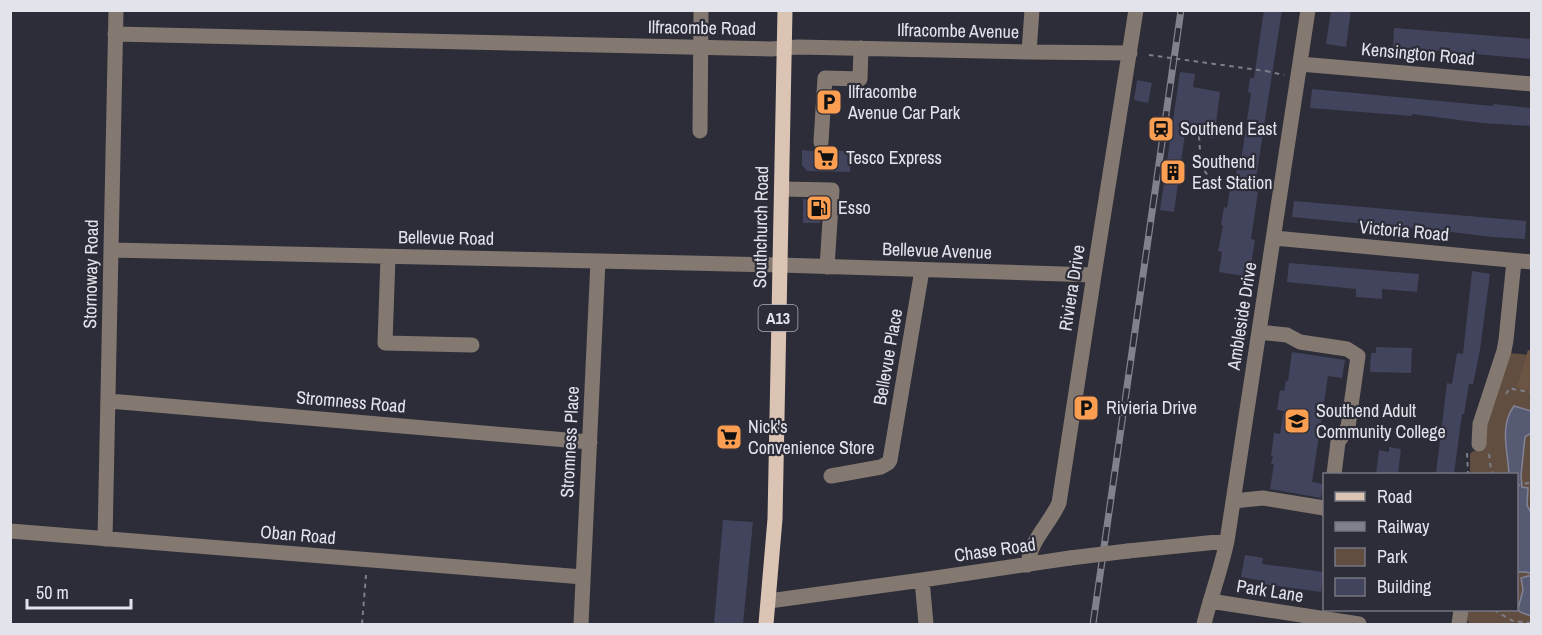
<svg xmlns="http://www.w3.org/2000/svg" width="1542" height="635" font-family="'Archivo Narrow',sans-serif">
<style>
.green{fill:#614e40}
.forest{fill:#6c5443}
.water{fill:#575a73;stroke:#818397;stroke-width:1.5}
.building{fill:#41445c}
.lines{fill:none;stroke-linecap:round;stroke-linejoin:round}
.path{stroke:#7d7e87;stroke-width:2;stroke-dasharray:4.5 4.5;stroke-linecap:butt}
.minor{stroke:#847971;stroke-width:15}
.major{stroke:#dbc4b3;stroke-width:15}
.rail-casing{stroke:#80818a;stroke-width:7}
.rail{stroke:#2c2d38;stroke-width:4.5;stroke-dasharray:14;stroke-linecap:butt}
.path-bridge{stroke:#7d7e87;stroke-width:2;stroke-dasharray:4.5 4.5;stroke-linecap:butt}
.minor-bridge{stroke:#847971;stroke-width:15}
.labels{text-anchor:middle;stroke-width:4.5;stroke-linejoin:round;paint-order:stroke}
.shield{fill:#2c2d38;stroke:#acadb5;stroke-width:1.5}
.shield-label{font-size:16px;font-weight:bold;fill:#e3e4eb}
.street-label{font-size:18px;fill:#e3e4eb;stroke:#2c2d38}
.poi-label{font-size:18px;fill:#e3e4eb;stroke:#2c2d38;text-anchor:start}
</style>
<rect width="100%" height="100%" fill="#2c2d38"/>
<path class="green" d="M1508,353L1531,355V624H1470L1466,619L1468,610H1516V474H1470V454L1473,451L1484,450L1485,422Z"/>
<path class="forest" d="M1528,350L1531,351V389L1522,390L1517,387Z"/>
<path class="water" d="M1514,406L1531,411V433L1525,437L1521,475L1522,487L1528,488L1527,505L1532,515L1531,574L1526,572H1517L1516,474H1509C1508,452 1499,426 1514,406Z
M1528,576H1531V616L1520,612L1518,609L1523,590L1521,578Z"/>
<path class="building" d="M1264,10H1282L1254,191L1258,192L1251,239L1255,240L1249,277L1219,272L1222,252L1218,251L1223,226L1221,225L1224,207L1227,208L1230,188H1234L1238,161H1241L1251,93L1248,92L1250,78H1254Z
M1331,10H1351L1346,47L1326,44Z
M1394,28L1532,39V59L1393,47Z
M1180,72L1195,74L1193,87L1220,92L1214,138L1185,134L1174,212L1160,210Z
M1137,80L1152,83L1148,103L1134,100Z
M1312,89L1493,106V104L1532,108V126L1482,123L1412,114V116L1310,108Z
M802,150L821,152L826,151H851L850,172L807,171L802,165Z
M803,199L822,200L820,223H803Z
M1294,201L1526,221L1525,239L1492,237L1436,230L1365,225V224L1292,217Z
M1289,263L1419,274L1417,292L1382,289V299L1356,297V289L1287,282Z
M1472,271L1490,274L1480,350L1473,384H1469L1464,414H1462L1454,474L1436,473L1447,383L1452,384L1457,353L1463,354Z
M1376,347L1412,348L1411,373L1370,372L1371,353H1376Z
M1292,352L1345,360L1342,378L1328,376L1312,482L1323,484L1321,498L1270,489L1274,464H1271L1273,456H1271L1274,433L1280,434L1284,411L1277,410L1280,390L1284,391L1286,381H1288Z
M1389,447L1401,449L1398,474H1376L1379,450L1389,452Z
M723,520L753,522L743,624H714Z
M1245,555L1263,558L1262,564L1324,572L1321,592L1263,584L1264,581L1241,577Z"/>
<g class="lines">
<path class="path" d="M1266,71L1284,75
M1199,136L1201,166L1212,181L1266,187
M1506,394L1510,388L1516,390L1532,392
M1467,453L1468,474
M1489,454L1491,469L1493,474
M1516,486L1532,482
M1494,610L1513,621L1532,623
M362,624L366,575"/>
<path class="minor" d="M115,34L771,49L798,47L1029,52L1130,53
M1029,52L1032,10
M1300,64L1532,84
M700,131L701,10
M821,142L825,78L860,79L861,48
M782,189L832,190L827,267
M1274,238L1532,262
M111,250L780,265L1094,275
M388,257L385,343L472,345
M1259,332L1287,335L1300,342L1347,349L1358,356L1348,427L1338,442L1334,474
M109,401L590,442
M1479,444L1480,424L1504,351L1506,340L1514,261
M831,476L881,467L888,463L890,460L922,270
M1233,501L1263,498L1324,508
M10,531L583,577
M105,539L116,10
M1128,551L1227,541
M1028,565C1030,540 1049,525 1059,503L1094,275L1136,10
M922,580L926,624
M769,601L922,580L1070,558
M1210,601L1359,624
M581,624L598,261
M1204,624C1211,596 1221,569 1227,541L1308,10
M1459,624L1461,610"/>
<path class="major" d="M766,624L775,519L785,10"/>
<g class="rail-casing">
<path id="rail" d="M1093,624L1181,10"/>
</g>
<use href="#rail" class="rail"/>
<path class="path-bridge" d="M1149,55L1266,71"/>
<path class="minor-bridge" d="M1070,558L1128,551"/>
</g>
<defs>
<g id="parking-square" transform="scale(1.35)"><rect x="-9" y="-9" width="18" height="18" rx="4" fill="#fb9e51" stroke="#2c2d38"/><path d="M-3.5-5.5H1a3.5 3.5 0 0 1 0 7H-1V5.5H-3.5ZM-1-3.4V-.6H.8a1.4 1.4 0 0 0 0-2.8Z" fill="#111"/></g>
<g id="station-square" transform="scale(1.35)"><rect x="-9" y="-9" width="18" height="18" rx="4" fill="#fb9e51" stroke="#2c2d38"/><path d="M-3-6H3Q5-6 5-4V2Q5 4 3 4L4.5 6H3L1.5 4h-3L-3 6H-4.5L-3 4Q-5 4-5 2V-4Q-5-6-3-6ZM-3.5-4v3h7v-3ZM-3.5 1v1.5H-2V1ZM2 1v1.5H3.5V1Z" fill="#111"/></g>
<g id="supermarket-square" transform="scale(1.35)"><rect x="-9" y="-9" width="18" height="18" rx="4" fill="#fb9e51" stroke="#2c2d38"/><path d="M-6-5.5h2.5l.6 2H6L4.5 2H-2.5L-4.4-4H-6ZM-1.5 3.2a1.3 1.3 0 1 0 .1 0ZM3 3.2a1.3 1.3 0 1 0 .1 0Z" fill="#111"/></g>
<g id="building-square" transform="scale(1.35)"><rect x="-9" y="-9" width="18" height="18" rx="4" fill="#fb9e51" stroke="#2c2d38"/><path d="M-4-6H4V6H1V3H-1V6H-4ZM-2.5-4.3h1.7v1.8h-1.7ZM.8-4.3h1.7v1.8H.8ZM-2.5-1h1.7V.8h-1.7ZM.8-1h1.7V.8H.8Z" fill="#111"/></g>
<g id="fuel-square" transform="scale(1.35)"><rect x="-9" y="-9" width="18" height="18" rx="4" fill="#fb9e51" stroke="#2c2d38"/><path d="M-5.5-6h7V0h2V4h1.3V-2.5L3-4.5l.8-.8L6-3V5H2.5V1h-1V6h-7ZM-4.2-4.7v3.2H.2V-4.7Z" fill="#111"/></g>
<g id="university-square" transform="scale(1.35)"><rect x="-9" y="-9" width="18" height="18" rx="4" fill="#fb9e51" stroke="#2c2d38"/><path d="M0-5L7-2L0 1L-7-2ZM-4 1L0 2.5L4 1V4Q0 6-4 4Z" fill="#111"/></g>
</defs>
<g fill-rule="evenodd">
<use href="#parking-square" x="829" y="102"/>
<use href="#station-square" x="1161" y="129"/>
<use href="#supermarket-square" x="826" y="158"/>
<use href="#building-square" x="1173" y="172"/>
<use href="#fuel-square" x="819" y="208"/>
<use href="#parking-square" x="1086" y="408"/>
<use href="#university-square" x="1297" y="421"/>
<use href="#supermarket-square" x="729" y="437"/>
</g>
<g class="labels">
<rect class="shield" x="758.5" y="305" width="39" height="26" rx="4.5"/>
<g class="shield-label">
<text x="778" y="324">A13</text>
</g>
<g class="street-label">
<text transform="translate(702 28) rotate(1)" y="6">Ilfracombe Road</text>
<text transform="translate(958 31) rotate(1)" y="6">Ilfracombe Avenue</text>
<text transform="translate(1418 54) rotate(5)" y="6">Kensington Road</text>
<text transform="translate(761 227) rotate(-89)" y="6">Southchurch Road</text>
<text transform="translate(1404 231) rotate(5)" y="6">Victoria Road</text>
<text transform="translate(446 238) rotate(1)" y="6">Bellevue Road</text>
<text transform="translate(937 251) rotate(2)" y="6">Bellevue Avenue</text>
<text transform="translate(91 274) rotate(-89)" y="6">Stornoway Road</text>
<text transform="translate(1072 288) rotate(-81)" y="6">Riviera Drive</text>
<text transform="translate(1242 316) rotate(-81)" y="6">Ambleside Drive</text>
<text transform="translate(888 357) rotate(-80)" y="6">Bellevue Place</text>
<text transform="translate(351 402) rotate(5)" y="6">Stromness Road</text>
<text transform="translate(570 442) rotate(-87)" y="6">Stromness Place</text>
<text transform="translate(298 535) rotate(5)" y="6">Oban Road</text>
<text transform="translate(995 550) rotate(-8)" y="6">Chase Road</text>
<text transform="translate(1270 591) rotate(9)" y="6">Park Lane</text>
</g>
<g class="poi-label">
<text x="848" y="98">Ilfracombe<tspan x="848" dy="21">Avenue Car Park</tspan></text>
<text x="1180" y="135">Southend East</text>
<text x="846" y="164">Tesco Express</text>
<text x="1192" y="168">Southend<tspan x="1192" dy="21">East Station</tspan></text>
<text x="838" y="214">Esso</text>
<text x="1106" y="414">Rivieria Drive</text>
<text x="1316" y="417">Southend Adult<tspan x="1316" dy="21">Community College</tspan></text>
<text x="748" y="433">Nick's<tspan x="748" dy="21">Convenience Store</tspan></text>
</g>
</g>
<rect width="1542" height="635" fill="none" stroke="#e3e4eb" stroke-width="24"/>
<rect x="1323" y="473" width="195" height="138" fill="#2c2d38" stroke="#757680" stroke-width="1.5"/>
<rect x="1335" y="492" width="30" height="9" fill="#dbc4b3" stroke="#757680" stroke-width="1.5"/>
<text x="1377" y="503" font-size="18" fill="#e3e4eb">Road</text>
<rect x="1335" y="522" width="30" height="9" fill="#80818a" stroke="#757680" stroke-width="1.5"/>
<text x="1377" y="533" font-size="18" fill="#e3e4eb">Railway</text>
<rect x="1335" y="548" width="30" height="18" fill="#614e40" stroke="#757680" stroke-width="1.5"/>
<text x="1377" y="563" font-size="18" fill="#e3e4eb">Park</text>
<rect x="1335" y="578" width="30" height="18" fill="#41445c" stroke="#757680" stroke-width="1.5"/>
<text x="1377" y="593" font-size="18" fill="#e3e4eb">Building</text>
<path d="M27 599v9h104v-9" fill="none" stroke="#e3e4eb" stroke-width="3"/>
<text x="36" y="599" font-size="18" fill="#e3e4eb" stroke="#2c2d38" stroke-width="4.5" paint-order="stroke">50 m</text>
</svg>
